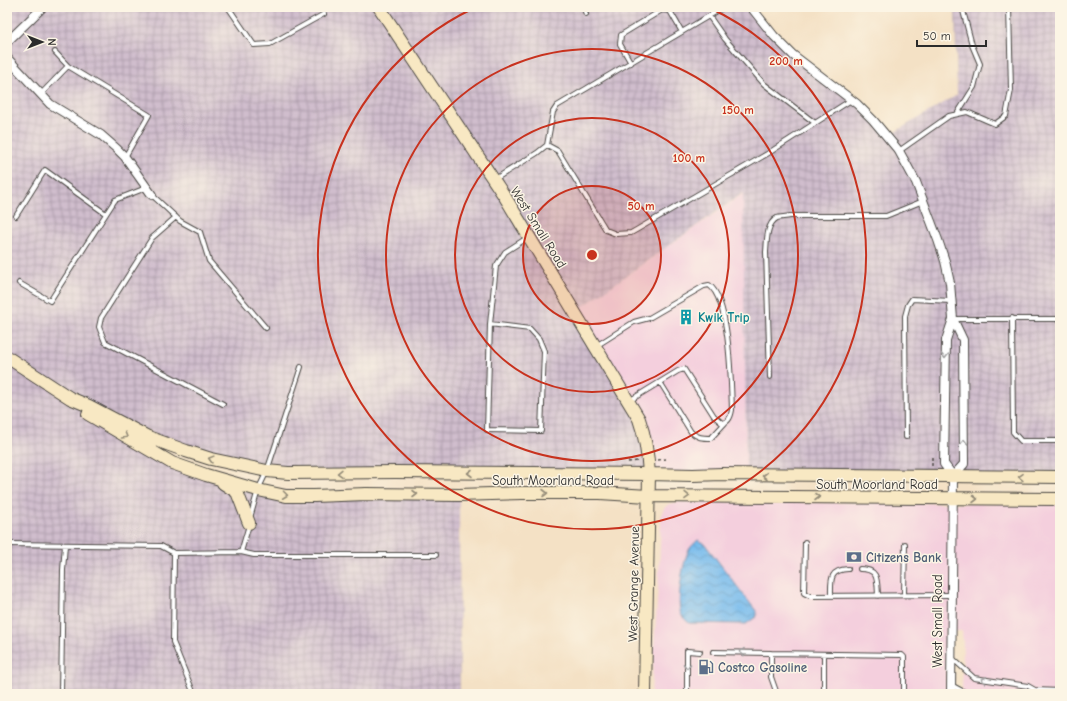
<svg xmlns="http://www.w3.org/2000/svg" width="1067" height="701" font-family="'Comic Neue',sans-serif">
<style>
.built{fill:#f4cfdd}
.industrial{fill:url(#industrial-grid)}
.water{fill:url(#water-waves);stroke:#51738c}
.lines{fill:none;stroke-linecap:round;stroke-linejoin:round}
.lane-casing{stroke:#494642;stroke-width:6}
.street-casing{stroke:#494642;stroke-width:10}
.secondary-casing{stroke:#494642;stroke-width:14}
.path{stroke:#494642;stroke-width:1.5;stroke-dasharray:3 3;stroke-linecap:butt}
.lane{stroke:#fff;stroke-width:4}
.street{stroke:#fff;stroke-width:8}
.secondary{stroke:#f8e8c3;stroke-width:12}
.oneway{stroke:#a0a0a0}
.oneway2{stroke:#928a77}
.ring{fill:none;stroke:#c8321e;stroke-width:2}
.labels{text-anchor:middle;stroke-width:3;stroke-linejoin:round;paint-order:stroke}
.street-label{font-size:13px;fill:#2b2b2b;stroke:#fcf5e5}
.culture-label{font-size:13px;font-weight:bold;fill:#0d838f;stroke:#fcf5e5;text-anchor:start}
.service-label{font-size:13px;font-weight:bold;fill:#4e5e75;stroke:#fcf5e5;text-anchor:start}
.centre{fill:#c8321e;stroke:#fcf5e5;stroke-width:2}
.ring-label{font-size:12px;text-anchor:middle;font-weight:bold;fill:#c8321e;stroke:#fcf5e5;stroke-width:3;stroke-linejoin:round;paint-order:stroke}
</style>
<defs>
<pattern id="industrial-grid" width="8" height="8" patternUnits="userSpaceOnUse"><rect width="8" height="8" fill="#d0bdcd"/><path d="M0 4h8M4 0v8" fill="none" stroke="#a99aa7"/></pattern>
<pattern id="water-waves" width="16" height="10" patternUnits="userSpaceOnUse"><rect width="16" height="10" fill="#77bbed"/><path d="M0 5q4-4 8 0t8 0" fill="none" stroke="#6298c0"/></pattern>
</defs>
<rect width="100%" height="100%" fill="#fcf5e5"/>
<filter id="ink" filterUnits="userSpaceOnUse"><feTurbulence type="fractalNoise" baseFrequency=".025" numOctaves="2"/><feDisplacementMap in="SourceGraphic" scale="8" xChannelSelector="R" yChannelSelector="G"/><feConvolveMatrix kernelMatrix="1 2 1 2 8 2 1 2 1" color-interpolation-filters="sRGB"/></filter>
<filter id="wash" filterUnits="userSpaceOnUse"><feTurbulence type="fractalNoise" baseFrequency=".012" numOctaves="4" result="noise"/><feDisplacementMap in="SourceGraphic" scale="16" xChannelSelector="R" yChannelSelector="G"/><feGaussianBlur stdDeviation="0.9" result="paint"/><feColorMatrix in="noise" values="0 0 0 0 0 0 0 0 0 0 0 0 0 0 0 0 0 1.4 0 .05"/><feComposite in="paint" operator="in"/></filter>
<g filter="url(#wash)">
<rect width="100%" height="100%" fill="#f4e1c5"/>
<path class="built" d="M744,193L746,475L649,474L575,312Z
M677,502L1060,504V694H962L963,644L962,631H946V694H651L659,572L661,520L662,512L665,507L670,504Z"/>
<path class="industrial" d="M7,7H751L774,36L857,104L888,136L957,95L955,7H1060V477L746,475L743,193L575,312L636,413L649,474L288,473L211,459L67,396L85,412L172,463L258,490L459,495L460,694H7Z"/>
<path class="water" d="M698,540L704,543L756,611L757,616L746,624L689,623C686,620 683,618 681,614C676,603 683,560 689,550C691,546 695,543 698,540Z"/>
</g>
<g filter="url(#ink)">
<g class="lines">
<g class="lane-casing">
<path id="lane" d="M228,7L254,45L270,44L324,14
M583,7L586,14
M709,16L725,39L764,84L815,123
M55,52L68,66
M631,63L620,44L621,35L662,10L670,11L682,32
M41,94L68,66L149,115L125,157
M957,114L974,87L980,64L972,45L962,7
M547,145L558,151L606,230L616,234L631,233L767,154L851,100
M899,151L949,116L967,112L995,124L1006,116L1011,90L1009,7
M495,179L537,153L547,145L553,112L557,106L724,7
M152,195L180,221L200,232L209,261L266,328
M16,216L45,170L106,214
M176,217L152,238L101,318L99,327L105,342L223,404
M19,283L50,301L115,200L146,188
M1012,318L1013,432L1021,441H1060
M953,319H1060
M490,324L487,430L541,431L544,351L539,339L530,329L490,324L496,266L505,252L527,238
M596,346L634,322L649,318L704,286L709,285C730,299 731,384 732,410C731,416 729,423 722,423L714,416L684,369L678,371L629,401
M770,377L766,252C767,242 766,224 777,218C780,217 786,217 790,216H886L923,201
M660,382L691,432C698,438 702,438 711,438L725,423
M906,437L905,316L908,305L912,299L951,301
M250,518L258,490L267,471L301,367
M805,542L804,593L810,596L951,595
M7,544L161,546L174,553L241,552L249,525
M241,552L254,555H436
M174,553L173,642L194,694
M860,569C879,569 877,580 878,596
M904,595L905,544
M831,596C831,580 829,570 848,569
M713,652L771,653
M951,657L974,678L1028,686L1035,690
M951,685L966,693H1027L1035,690L1060,691
M61,694L63,570L65,545
M687,694V651L700,652
M777,694L771,677V653L902,655L904,657V694
M824,694V654"/>
</g>
<g class="street-casing">
<path id="street" d="M751,7L774,36L793,55L857,104L873,120L899,151L916,182L938,240L945,261L950,283L953,319L963,340L964,464L953,476
M7,42L43,7
M7,58L50,104L101,135L117,149L125,157L152,195
M953,476L944,464L946,340L953,319
M951,694L953,476"/>
</g>
<g class="secondary-casing">
<path id="secondary" d="M379,7L505,197L639,419C645,436 648,455 649,474L645,694
M7,357L70,398L89,406L148,437L186,451L211,459L267,471L288,473L396,472L649,474L693,475L722,474L1060,477
M88,414L172,463L206,475L258,490L286,496H314L366,494L459,495L522,493H600L648,496L1060,499
M223,483L237,492L249,523"/>
</g>
<path class="path" d="M932,457V466
M658,460L666,459
M628,462L638,461"/>
<use href="#lane" class="lane"/>
<use href="#street" class="street"/>
<use href="#secondary" class="secondary"/>
</g>
<defs><path id="oneway-chevron" d="M-2-3.5L2.5 0L-2 3.5" fill="none" stroke-width="1.6" stroke-linecap="round" stroke-linejoin="round"/></defs>
<g class="oneway">
<use href="#oneway-chevron" transform="translate(945 356) rotate(91)"/>
<use href="#oneway-chevron" transform="translate(964 442) rotate(-90)"/>
<use href="#oneway-chevron" transform="translate(742 652) rotate(-179)"/>
<use href="#oneway-chevron" transform="translate(687 666) rotate(91)"/>
<use href="#oneway-chevron" transform="translate(984 680) rotate(-170)"/>
</g>
<g class="oneway2">
<use href="#oneway-chevron" transform="translate(125 436) rotate(30)"/>
<use href="#oneway-chevron" transform="translate(211 459) rotate(-165)"/>
<use href="#oneway-chevron" transform="translate(340 473) rotate(179)"/>
<use href="#oneway-chevron" transform="translate(470 473) rotate(-180)"/>
<use href="#oneway-chevron" transform="translate(765 476) rotate(-180)"/>
<use href="#oneway-chevron" transform="translate(1021 477) rotate(-179)"/>
<use href="#oneway-chevron" transform="translate(545 493)"/>
<use href="#oneway-chevron" transform="translate(415 494)"/>
<use href="#oneway-chevron" transform="translate(285 495) rotate(7)"/>
<use href="#oneway-chevron" transform="translate(687 496) rotate(1)"/>
<use href="#oneway-chevron" transform="translate(817 497)"/>
<use href="#oneway-chevron" transform="translate(975 499)"/>
</g>
</g>
<circle cx="592" cy="255" r="69" fill="#c8321e" fill-opacity=".12"/>
<g class="ring">
<circle cx="592" cy="255" r="69"/>
<circle cx="592" cy="255" r="137"/>
<circle cx="592" cy="255" r="206"/>
<path d="M710 8A274 274 0 1 1 474 8"/>
</g>
<defs>
<g id="building-bare" transform="scale(1.2)"><path d="M-4-6H4V6H1V3H-1V6H-4ZM-2.5-4.3h1.7v1.8h-1.7ZM.8-4.3h1.7v1.8H.8ZM-2.5-1h1.7V.8h-1.7ZM.8-1h1.7V.8H.8Z" fill="#0f9aa8" stroke="#fcf5e5" stroke-width="2.5" paint-order="stroke"/></g>
<g id="bank-bare" transform="scale(1.2)"><path d="M-6-4H6V4H-6ZM0-2.3a2.3 2.3 0 1 0 0 4.6a2.3 2.3 0 1 0 0-4.6Z" fill="#5c6f8a" stroke="#fcf5e5" stroke-width="2.5" paint-order="stroke"/></g>
<g id="fuel-bare" transform="scale(1.2)"><path d="M-5.5-6h7V0h2V4h1.3V-2.5L3-4.5l.8-.8L6-3V5H2.5V1h-1V6h-7ZM-4.2-4.7v3.2H.2V-4.7Z" fill="#5c6f8a" stroke="#fcf5e5" stroke-width="2.5" paint-order="stroke"/></g>
</defs>
<g fill-rule="evenodd">
<use href="#building-bare" x="686" y="317"/>
<use href="#bank-bare" x="854" y="557"/>
<use href="#fuel-bare" x="706" y="667"/>
</g>
<g class="labels">
<g class="street-label">
<text transform="translate(539 227) rotate(58)" y="5">West Small Road</text>
<text x="553" y="485">South Moorland Road</text>
<text x="877" y="489">South Moorland Road</text>
<text transform="translate(633 584) rotate(-89)" y="5">West Grange Avenue</text>
<text transform="translate(937 621) rotate(-90)" y="5">West Small Road</text>
</g>
<g class="culture-label">
<text x="698" y="322">Kwik Trip</text>
</g>
<g class="service-label">
<text x="866" y="562">Citizens Bank</text>
<text x="718" y="672">Costco Gasoline</text>
</g>
</g>
<circle cx="592" cy="255" r="6" class="centre"/>
<g class="ring-label">
<text x="786" y="65">200 m</text>
<text x="738" y="114">150 m</text>
<text x="689" y="162">100 m</text>
<text x="641" y="210">50 m</text>
</g>
<rect width="1067" height="701" fill="none" stroke="#fcf5e5" stroke-width="24"/>
<g transform="translate(42 42) rotate(90)" stroke="#fcf5e5" stroke-width="3" paint-order="stroke">
<path d="M0-3L7 15L0 10L-7 15Z" fill="#2b2b2b"/>
<text y="-6" font-size="11" font-weight="bold" text-anchor="middle" fill="#2b2b2b">N</text>
</g>
<path d="M917 40v6h69v-6" fill="none" stroke="#2b2b2b" stroke-width="2"/>
<text x="923" y="40" font-size="12" fill="#2b2b2b" stroke="#fcf5e5" stroke-width="3" paint-order="stroke">50 m</text>
</svg>
